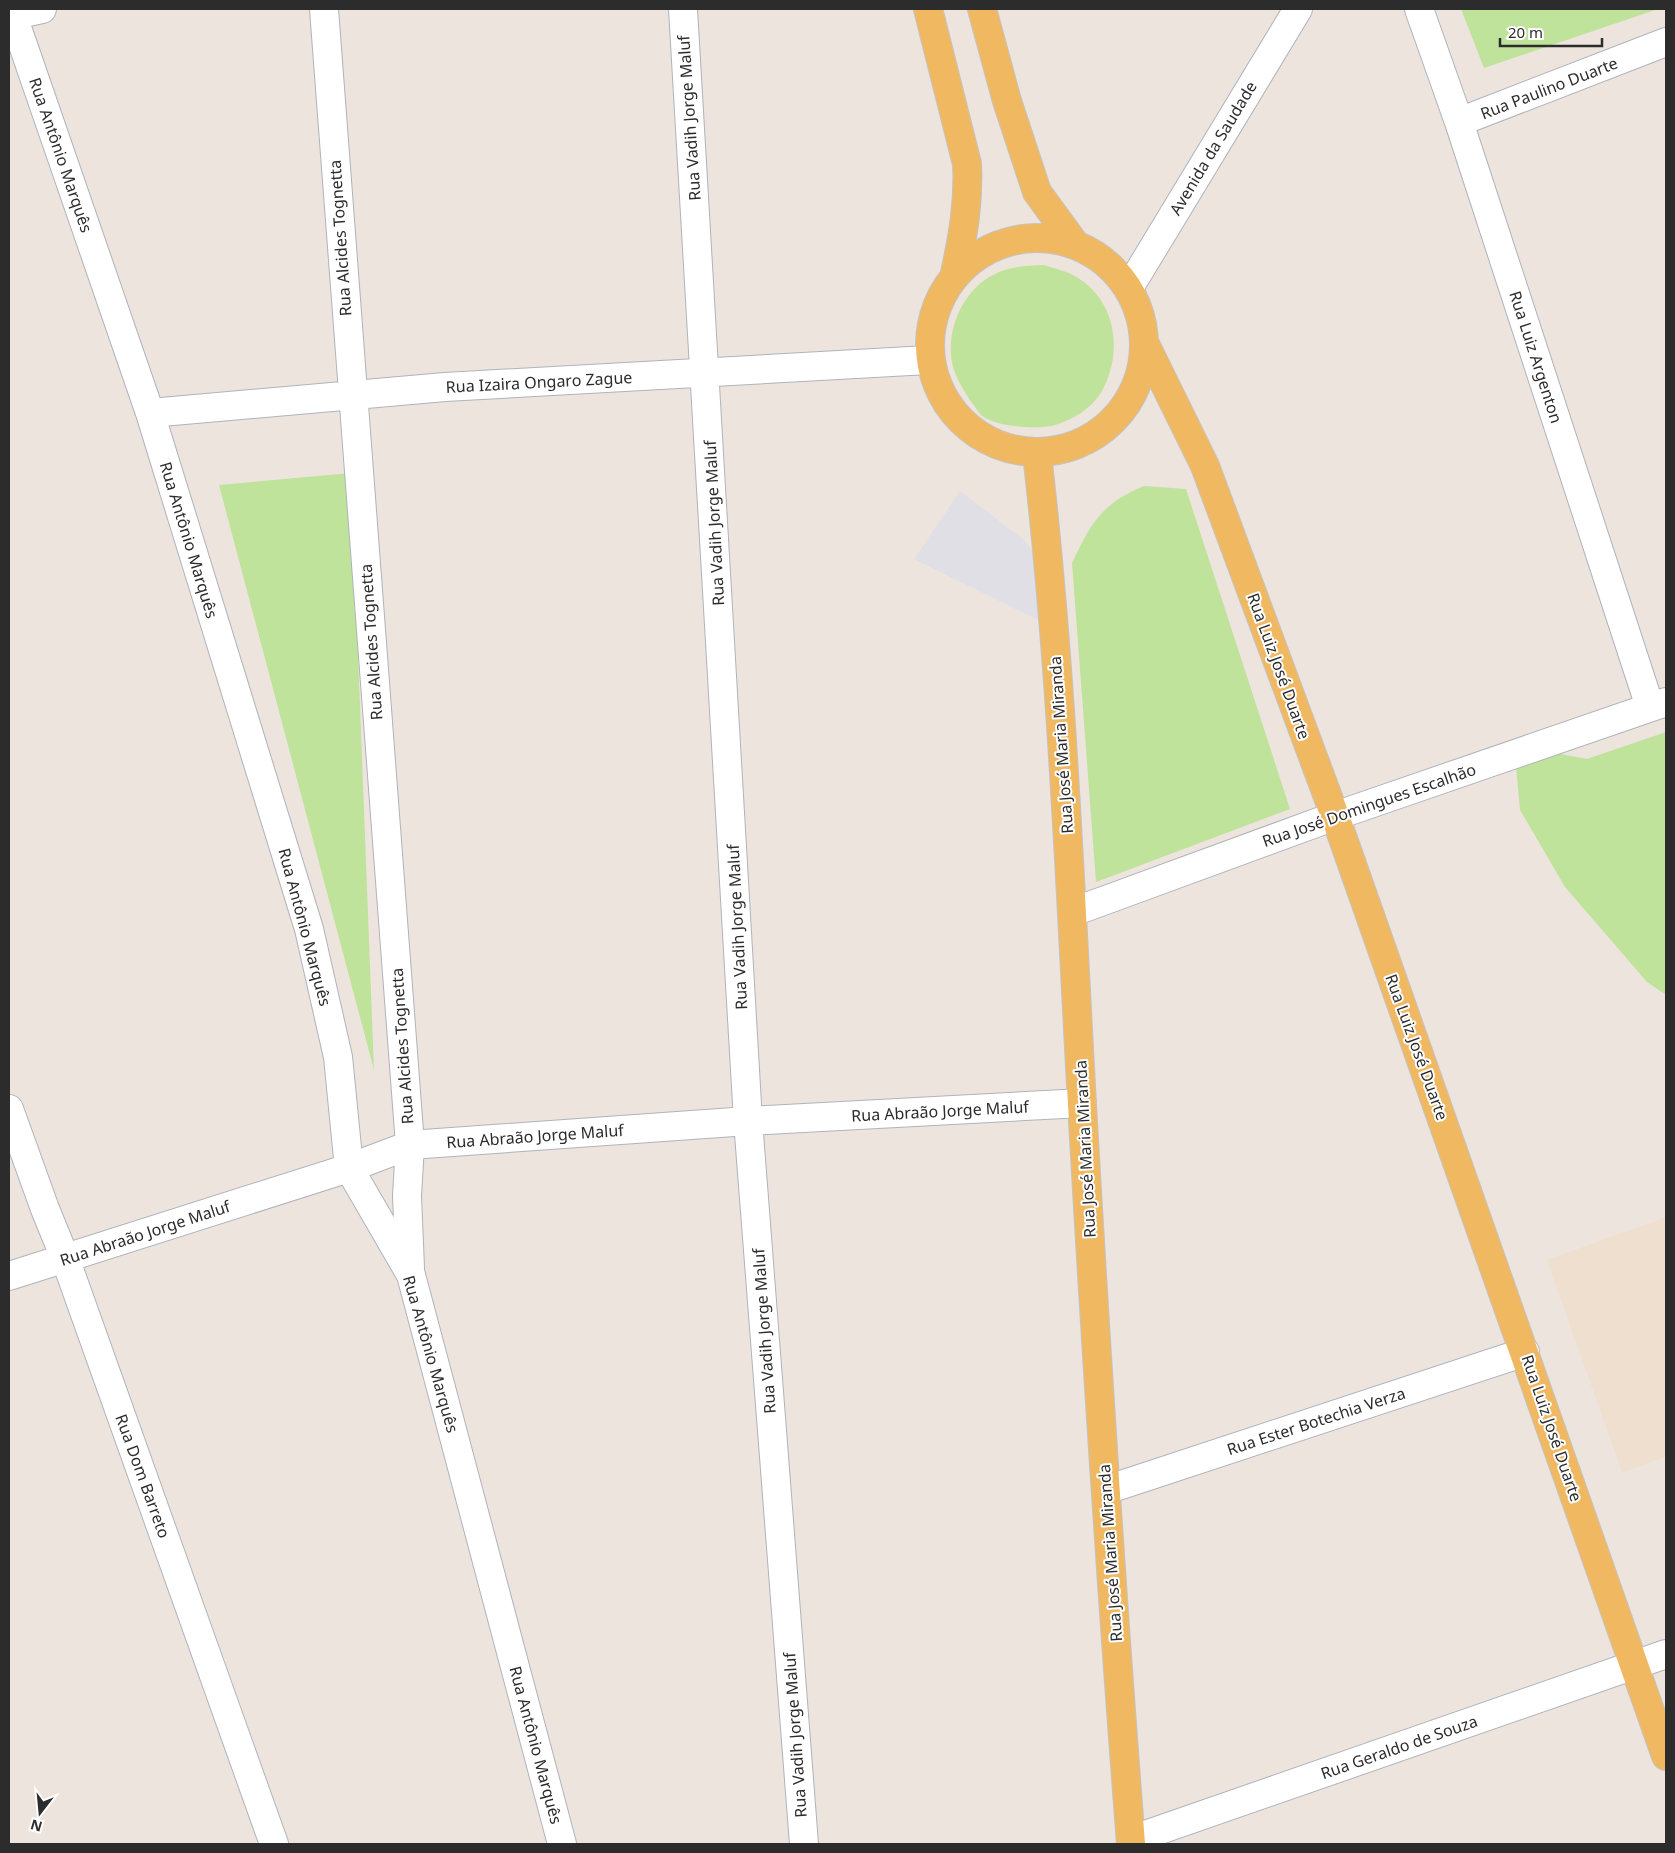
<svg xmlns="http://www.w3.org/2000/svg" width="1675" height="1853" font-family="'Noto Sans',sans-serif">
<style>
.industrial{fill:#e0dfe6}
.education{fill:#efdfce}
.green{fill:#bfe39b}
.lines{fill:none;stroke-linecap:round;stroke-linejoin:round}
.minor-casing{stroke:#afb3bc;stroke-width:30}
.major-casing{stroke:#c4c4c4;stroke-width:30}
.minor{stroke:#fff;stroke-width:28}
.major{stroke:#f0b861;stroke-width:28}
.labels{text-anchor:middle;stroke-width:4;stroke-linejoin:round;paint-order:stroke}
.street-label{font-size:16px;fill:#2c2c2c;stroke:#fff}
</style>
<rect width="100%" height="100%" fill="#ede4de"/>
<path class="industrial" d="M960,491L1025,541L1033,552L1038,561L1044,623L914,559Z"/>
<path class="education" d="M1666,1217V1457L1622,1472L1547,1260Z"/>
<path class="green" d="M1461,9H1658L1484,68Z
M1044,265C1052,268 1062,270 1069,273C1114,294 1124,346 1104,387C1095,407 1072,421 1051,426C1034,429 995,427 981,415C978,412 975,406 972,403C965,393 958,381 954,370C943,336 961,291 993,275C1009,266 1026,266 1044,265Z
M351,473L374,1070L219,485Z
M1144,486L1186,489L1290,809L1096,882L1072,563C1091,523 1101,504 1144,486Z
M1666,732V995L1647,982L1565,887L1520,810L1516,766L1540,750L1587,759Z"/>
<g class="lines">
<g class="minor-casing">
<path id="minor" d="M324,9L410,1145L407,1196L410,1268
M683,9L748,1121L804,1844
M1419,9L1459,122L1650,707
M9,16L42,9
M13,16L150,413L309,929L338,1057L349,1168L411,1275L562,1844
M1459,122L1666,42
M1129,288L1298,9
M150,413L445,387L928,360
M1073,912L1335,816L1666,702
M9,1109L45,1209L65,1258L274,1844
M9,1276L349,1168L410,1145L748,1121L1082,1103
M1106,1490L1525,1352
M1131,1840L1666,1654"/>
</g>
<g class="major-casing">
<path id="major" d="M928,9L967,164C969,202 963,236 955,273
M982,9L1007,101L1037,192L1075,244
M930 345a107 107 0 1 1 214 0a107 107 0 1 1-214 0Z
M1146,346L1205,466L1335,816L1666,1756
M1037,454C1062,670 1070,887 1082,1104C1096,1351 1112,1598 1131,1844"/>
</g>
<use href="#minor" class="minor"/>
<use href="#major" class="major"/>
</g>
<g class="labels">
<g class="street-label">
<text transform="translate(1549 88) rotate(-21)" y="6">Rua Paulino Duarte</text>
<text transform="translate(689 118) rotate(-94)" y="6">Rua Vadih Jorge Maluf</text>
<text transform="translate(1213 148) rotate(-59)" y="6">Avenida da Saudade</text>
<text transform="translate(61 155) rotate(71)" y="6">Rua Antônio Marquês</text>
<text transform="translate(340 238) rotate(-94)" y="6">Rua Alcides Tognetta</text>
<text transform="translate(1536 357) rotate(72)" y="6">Rua Luiz Argenton</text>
<text transform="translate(539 382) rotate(-3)" y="6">Rua Izaira Ongaro Zague</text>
<text transform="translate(714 523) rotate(-93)" y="6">Rua Vadih Jorge Maluf</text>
<text transform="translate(189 540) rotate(73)" y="6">Rua Antônio Marquês</text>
<text transform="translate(371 642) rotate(-94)" y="6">Rua Alcides Tognetta</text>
<text transform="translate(1279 666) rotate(70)" y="6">Rua Luiz José Duarte</text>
<text transform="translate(1061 745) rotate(-94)" y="6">Rua José Maria Miranda</text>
<text transform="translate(1369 805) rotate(-19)" y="6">Rua José Domingues Escalhão</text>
<text transform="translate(305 927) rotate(75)" y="6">Rua Antônio Marquês</text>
<text transform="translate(737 927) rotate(-93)" y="6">Rua Vadih Jorge Maluf</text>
<text transform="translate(402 1046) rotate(-94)" y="6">Rua Alcides Tognetta</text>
<text transform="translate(1417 1047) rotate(70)" y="6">Rua Luiz José Duarte</text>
<text transform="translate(940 1111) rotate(-3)" y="6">Rua Abraão Jorge Maluf</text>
<text transform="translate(535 1136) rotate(-4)" y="6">Rua Abraão Jorge Maluf</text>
<text transform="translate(1085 1149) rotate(-93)" y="6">Rua José Maria Miranda</text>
<text transform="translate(145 1233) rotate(-18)" y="6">Rua Abraão Jorge Maluf</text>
<text transform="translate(764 1331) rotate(-94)" y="6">Rua Vadih Jorge Maluf</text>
<text transform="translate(431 1354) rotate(74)" y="6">Rua Antônio Marquês</text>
<text transform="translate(1316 1421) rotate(-18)" y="6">Rua Ester Botechia Verza</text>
<text transform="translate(1552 1428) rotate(71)" y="6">Rua Luiz José Duarte</text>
<text transform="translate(143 1476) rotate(70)" y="6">Rua Dom Barreto</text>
<text transform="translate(1110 1553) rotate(-94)" y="6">Rua José Maria Miranda</text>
<text transform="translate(795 1735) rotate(-94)" y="6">Rua Vadih Jorge Maluf</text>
<text transform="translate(536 1745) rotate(75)" y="6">Rua Antônio Marquês</text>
<text transform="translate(1399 1747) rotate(-19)" y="6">Rua Geraldo de Souza</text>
</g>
</g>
<rect width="1675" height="1853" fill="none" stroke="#2c2c2c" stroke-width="20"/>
<g transform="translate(40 1813) rotate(196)" stroke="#ffffff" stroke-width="4" paint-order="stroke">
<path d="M0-4L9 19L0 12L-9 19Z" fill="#2c2c2c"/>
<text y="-8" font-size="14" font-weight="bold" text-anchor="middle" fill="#2c2c2c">N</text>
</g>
<path d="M1500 38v8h102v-8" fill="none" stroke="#2c2c2c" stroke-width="2.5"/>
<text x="1508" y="38" font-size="15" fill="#2c2c2c" stroke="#ffffff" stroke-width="4" paint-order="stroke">20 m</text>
</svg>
